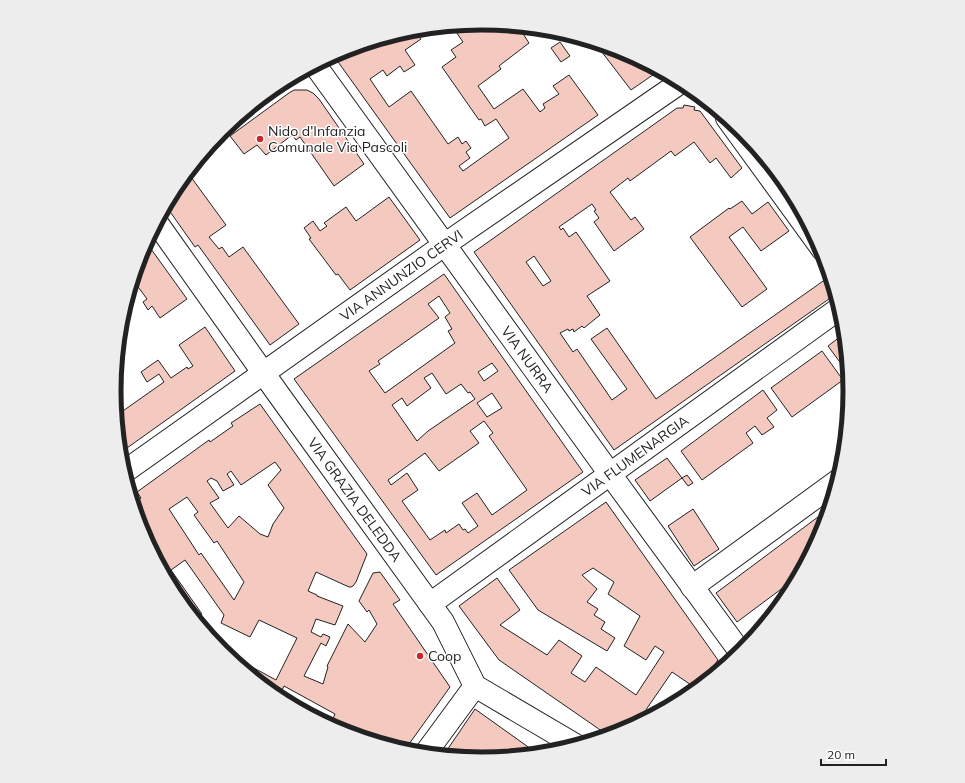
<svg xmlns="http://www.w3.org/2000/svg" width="965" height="783" font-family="Mulish,sans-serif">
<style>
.building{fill:#f3c9c0;stroke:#222;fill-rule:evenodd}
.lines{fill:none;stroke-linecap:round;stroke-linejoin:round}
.minor-casing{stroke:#222;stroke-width:24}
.minor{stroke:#fff;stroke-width:22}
.poi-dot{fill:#c62828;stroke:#fff;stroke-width:1.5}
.labels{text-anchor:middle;stroke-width:3;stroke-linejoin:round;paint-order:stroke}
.poi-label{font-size:14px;fill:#222;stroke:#fff;text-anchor:start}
.street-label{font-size:14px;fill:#222;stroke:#fff}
.rim{fill:none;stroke:#222;stroke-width:5}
</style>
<rect width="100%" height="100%" fill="#fff"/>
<path class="building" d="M483,23L518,26L529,43L499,66L501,69L478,86L494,109L523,89L540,112L545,108L543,104L559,94L553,86L569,75L598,115L450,218L336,59L350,48L411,30L431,28L419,36L421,39L405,50L415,65L404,72L400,66L387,76L383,70L370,79L389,107L411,91L448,144L458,137L462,144L466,141L471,148L466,152L470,158L459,166L463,171L509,138L496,119L485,126L481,119L479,120L442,67L456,57L451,50L463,42L452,26Z
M560,42L570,56L561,62L551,48Z
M595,43L624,51L660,70L631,90Z
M294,90H307L313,93L319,99L364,164L334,186L300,137L296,140L292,135L266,155L257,145L244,154L230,136L289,93Z
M684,105L695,107L694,110L700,111L742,168L731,178L716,158L710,163L694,142L675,156L671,151L630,181L628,178L610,192L631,220L635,217L644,229L614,251L594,222L599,218L594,211L596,210L592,204L559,227L561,230L563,228L569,237L576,232L610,281L587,296L600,315L584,328L582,326L574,332L573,329L569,331L568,329L560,333L573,352L577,349L612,400L627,389L591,339L607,328L656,399L826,279L835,291L836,294L614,450L474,252L677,108H683ZM534,256L551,281L543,286L526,262Z
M188,173L226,225L209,237L219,249L222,247L229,257L243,247L299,324L270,345L198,245L195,247L166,206L176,187Z
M389,197L420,240L350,290L338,274L336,275L309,239L311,238L304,228L313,221L320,231L327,226L324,223L346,207L356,221Z
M742,201L752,214L768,202L789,231L761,251L743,227L729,237L767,289L742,307L690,237L729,208L730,209Z
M146,242L187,299L160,318L152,306L148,310L143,302L147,299L133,280L142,250Z
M444,274L583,472L436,575L294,379ZM439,296L450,313L445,317L452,329L448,331L455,343L385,393L369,371L380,364L378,361L439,318L428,304ZM492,363L498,371L484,381L478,372ZM432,373L446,394L461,384L468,393L470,392L475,399L428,431L417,441L392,405L402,398L407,406L431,388L424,378ZM492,393L502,408L487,417L477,403ZM484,421L493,433L489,436L527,490L492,515L477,493L462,503L478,526L468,533L465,529L463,530L459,524L446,533L445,530L430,540L402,501L418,490L407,473L391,485L388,480L425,453L439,471L479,443L470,431Z
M205,327L235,371L120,453L115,407L120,413L164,382L159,374L147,382L141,372L158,360L171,378L187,367L188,369L193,366L179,345Z
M845,333L848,361L842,365L828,346Z
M822,351L843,380L792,417L771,388Z
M763,390L777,410L767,418L774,427L762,435L755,426L746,433L753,443L702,480L681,451Z
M260,404L367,554L356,582L353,586L351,587H349L316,572L308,591L317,595V596L343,606L335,625L316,619L311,632L321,637L323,634L330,637L326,646L321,643L304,676L323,684L328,667L327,666L348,624L365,642L377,624L369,610L367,612L359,601L373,573L380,572L400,600L393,604L450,687L404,751L341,732L330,726L335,714L284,686L278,698L239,666L241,661L276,680L297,638L259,620L250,637L221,623L224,615L185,560L171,570L202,614L196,620L176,596L142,532L133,504L141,498L137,492L209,440L210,442L233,426L231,423ZM275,462L281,470L268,485L284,508L273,524L268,537L260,534L239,516L228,528L210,503L219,498L207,481L211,478L217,481L223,491L234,485L227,474L231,471L241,485ZM187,497L198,512L194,515L214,543L217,541L244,582L234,600L201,553L199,555L169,509Z
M667,458L682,478L650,501L635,480Z
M687,475L693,483L688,486L682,478Z
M606,502L718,660L697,689L672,672L641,717L645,720L623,732L609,736L499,660L459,606L497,578L520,610L500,625L547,655L559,640L582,656L571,673L585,682L596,667L636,695L664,652L655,646L646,660L624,646L640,616L608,594L614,582L593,568L582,575L597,589L587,602L598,609L594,615L605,622L601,629L615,638L607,651L538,610L509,570Z
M830,508L823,533L800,575L737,622L716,593Z
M693,509L719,549L694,566L668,526Z
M475,709L538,754H539L482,760L443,756Z"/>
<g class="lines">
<g class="minor-casing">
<g id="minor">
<path id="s1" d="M315,65L610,474L741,653"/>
<path d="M727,118L823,250"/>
<path id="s2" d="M157,223L279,395L443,622L475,686L577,746"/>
<path id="s3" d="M124,472L444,245L681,82"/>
<path d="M692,587L839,480"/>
<path id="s4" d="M430,604L840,308"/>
<path d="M425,754L475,686"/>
</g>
</g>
<use href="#minor" class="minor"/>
</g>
<g class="poi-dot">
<circle cx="260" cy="139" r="4"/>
<circle cx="420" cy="656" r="4"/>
</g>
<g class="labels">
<g class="poi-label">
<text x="268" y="136">Nido d'Infanzia<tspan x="268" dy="16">Comunale Via Pascoli</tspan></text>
<text x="428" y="661">Coop</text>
</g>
<g class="street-label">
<text dy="5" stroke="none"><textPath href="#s3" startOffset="340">VIA ANNUNZIO CERVI</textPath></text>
<text dy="5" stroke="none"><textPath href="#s1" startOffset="363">VIA NURRA</textPath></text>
<text dy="5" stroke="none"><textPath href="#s4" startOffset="253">VIA FLUMENARGIA</textPath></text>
<text dy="5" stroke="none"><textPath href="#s2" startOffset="340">VIA GRAZIA DELEDDA</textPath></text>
</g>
</g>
<path d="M0 0H965V783H0ZM121 391a361 361 0 1 1 722 0a361 361 0 1 1-722 0Z" fill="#ededed" fill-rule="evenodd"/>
<path class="rim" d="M121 391a361 361 0 1 1 722 0a361 361 0 1 1-722 0Z"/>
<path d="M821 759v6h65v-6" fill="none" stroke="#222222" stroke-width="2"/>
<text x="827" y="759" font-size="12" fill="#222222" stroke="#ffffff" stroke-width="3" paint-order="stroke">20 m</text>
</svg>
